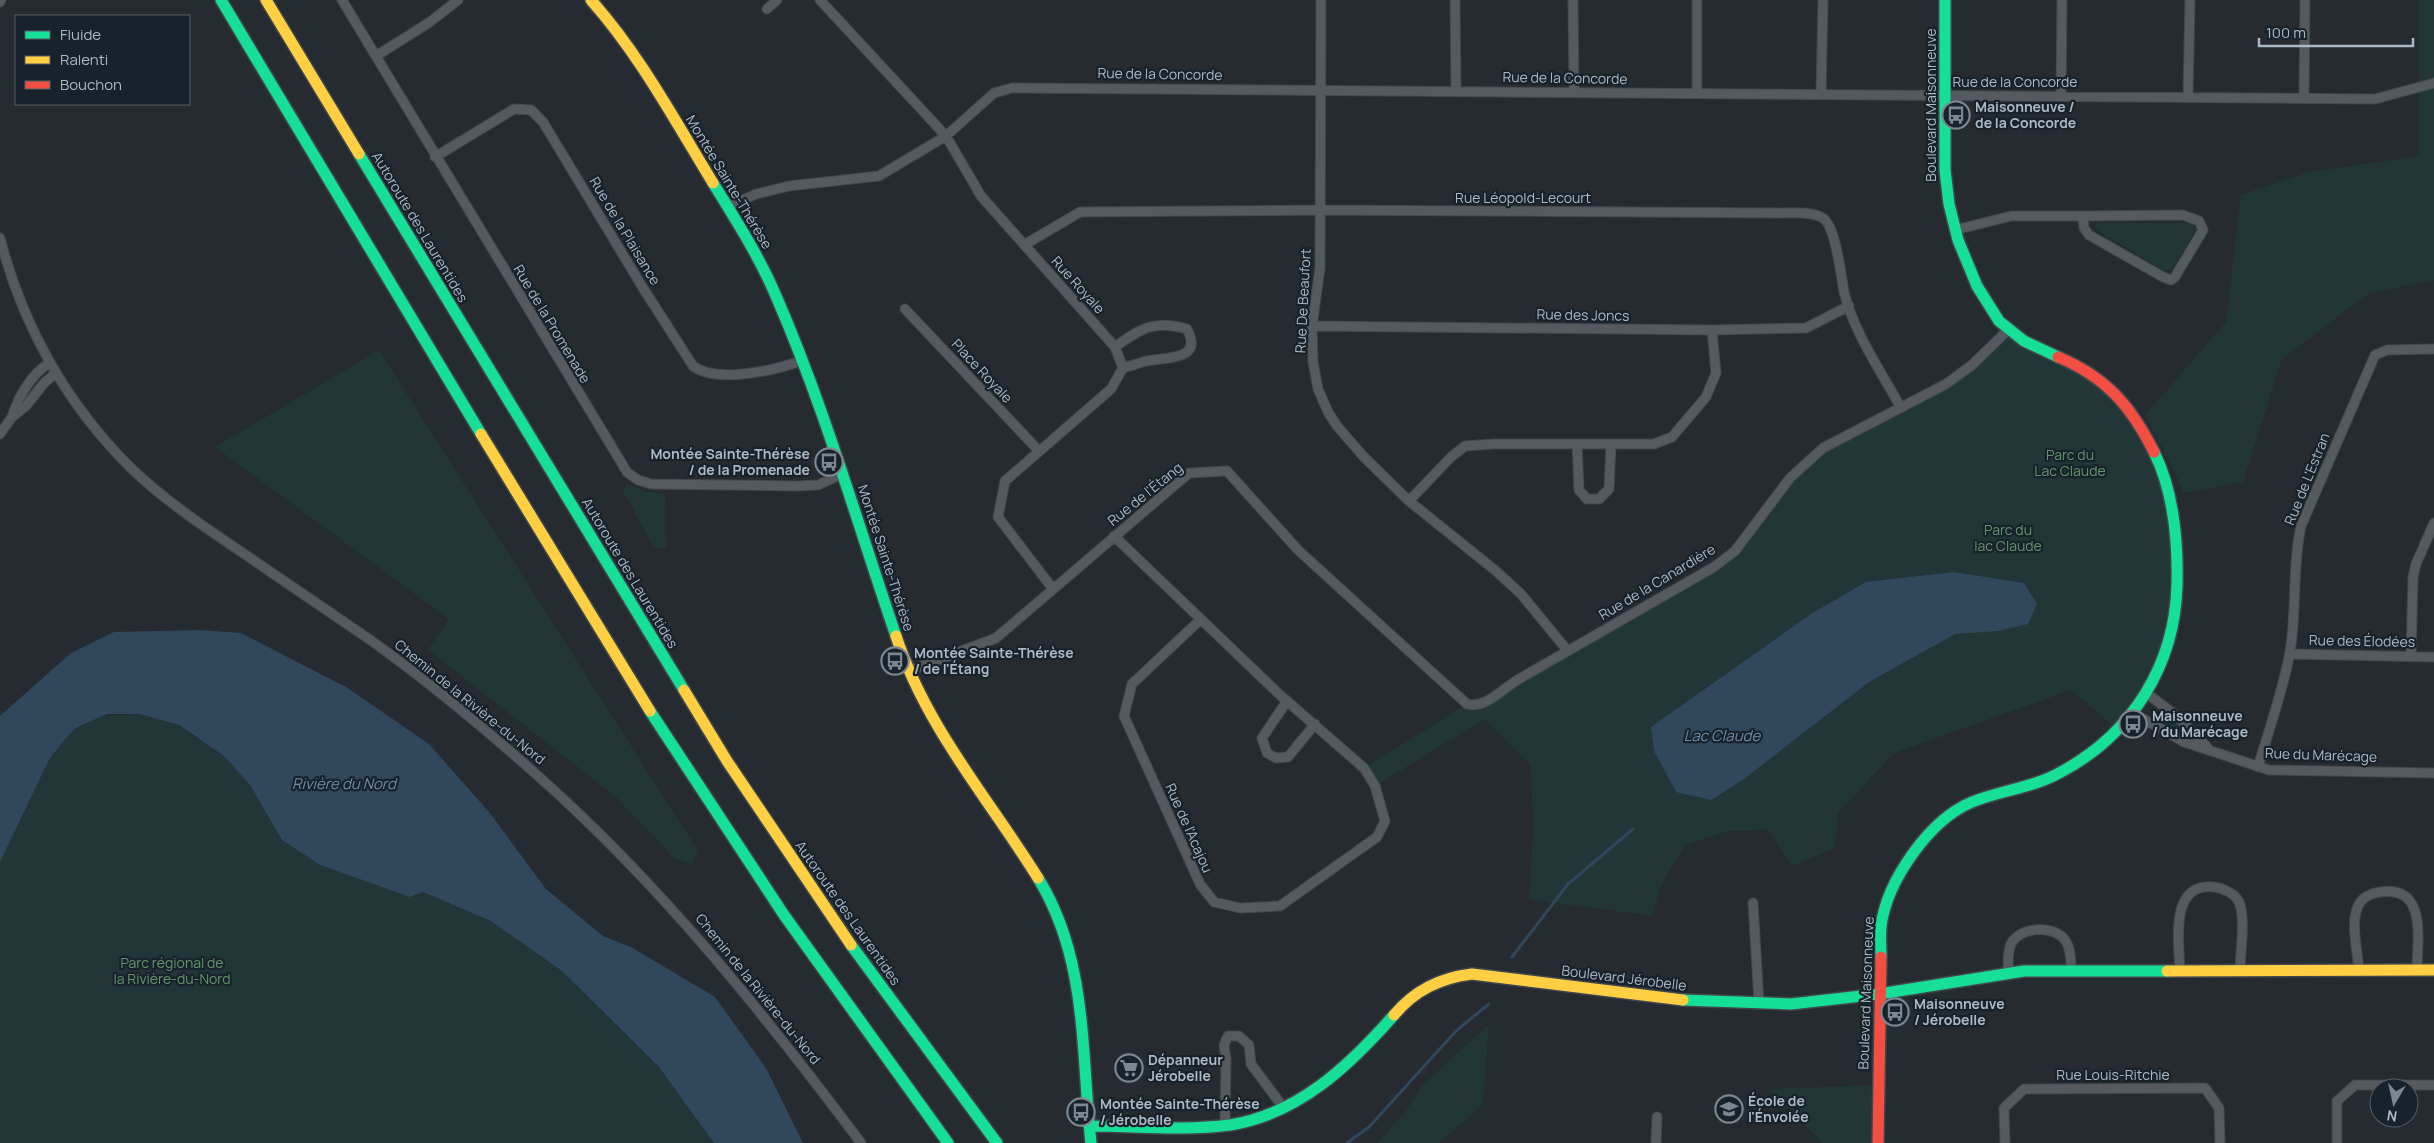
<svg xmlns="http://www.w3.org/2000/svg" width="2434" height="1143" font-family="Manrope,sans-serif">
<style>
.green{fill:#223637}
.water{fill:#31475b}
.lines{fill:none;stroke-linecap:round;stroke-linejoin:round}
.stream{stroke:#31475b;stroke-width:3}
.street-casing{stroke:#42474c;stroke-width:11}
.fast-casing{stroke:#42474c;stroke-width:14}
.slow-casing{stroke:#42474c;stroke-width:14}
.jam-casing{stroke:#42474c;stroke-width:14}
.street{stroke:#545a60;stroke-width:9}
.fast{stroke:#16e098;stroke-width:11}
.slow{stroke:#ffcf43;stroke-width:11}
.jam{stroke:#f24e42;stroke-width:11}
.labels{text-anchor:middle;stroke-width:4.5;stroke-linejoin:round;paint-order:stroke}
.street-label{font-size:14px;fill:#adb8c5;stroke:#18222c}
.poi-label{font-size:14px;font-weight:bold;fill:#adb8c5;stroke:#18222c;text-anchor:start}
.park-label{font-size:14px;fill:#64956a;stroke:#18222c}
.water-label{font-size:15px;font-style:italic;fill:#6c8daa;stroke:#18222c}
</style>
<rect width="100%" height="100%" fill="#252b31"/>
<path class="green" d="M2418,0H2434V280L2369,293L2282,359L2243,482L2183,493L2175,473L2145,415L2226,322L2241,195L2309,172L2419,156Z
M2098,223H2188L2193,225L2195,231L2172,269L2165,271L2097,230L2095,225Z
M2007,331L2104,384L2150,446L2176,539L2168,648L2117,729L2071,690L1894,753L1838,813L1835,848L1792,866L1769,830L1729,831L1685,845L1661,886L1652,916L1529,899L1533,833L1531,766L1485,719L1375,786L1364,768L1467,704L1474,705L1735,551L1790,478L1823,448L1946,384Z
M379,350L698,851L692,865L674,858L616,797L428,650L449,619L215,447Z
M627,484L643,491L665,494L666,548H654L623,491Z
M2156,709L2177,724L2189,737L2187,738L2156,720L2152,714Z
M139,714L178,725L224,756L250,785L282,840L320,865L410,897L423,892L491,921L562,971L656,1064L714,1143H0V862L50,758L74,729L104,716Z
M1489,1024L1483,1104L1439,1143H1377L1406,1111L1422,1086Z
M1878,1085V1143H1823L1768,1089Z"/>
<path class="water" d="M1954,572L2024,583L2037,604L2028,624L1998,631L1955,634L1869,682L1744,779L1711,800L1676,792L1654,751L1651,727L1811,614L1866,582Z
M200,630L241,633L346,687L429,744L489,812L546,889L603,936L631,947L715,997L766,1068L803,1143H714L658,1066L562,971L491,921L423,892L410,897L320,865L282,840L250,785L224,756L179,725L139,714H107L74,729L50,758L0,862V716L71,653L114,632Z"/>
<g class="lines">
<path class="stream" d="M1512,957L1568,884L1633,829
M1347,1143L1369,1127L1456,1031L1489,1004"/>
<g class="street-casing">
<path id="street" d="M342,0L627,472L638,480L651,484L797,486L818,485L842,474
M820,0L946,136L981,196L1115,347L1123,368L1111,389L1005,481L998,517L1053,589
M1321,0L1320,268L1312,326L1313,362L1318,389L1328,412L1337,426L1364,457L1409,501L1496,571L1521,594L1567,650
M1455,0L1456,91
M1573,0L1574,92
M0,2L1,0
M767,9L777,0
M376,56L430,22L458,0
M1697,93V0
M1821,95L1823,0
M2061,96L2062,0
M2188,97L2190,0
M2304,99L2305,0
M435,157L514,109L531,110L543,122L643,288L693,366C717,384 777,370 803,360
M727,207L756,194L789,186L879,176L946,136L994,93L1012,88L2375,99L2434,83
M1955,230L2011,216H2083L2084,228L2089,235L2163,277L2171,280L2175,277L2203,230L2199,221L2183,215L2083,216
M0,238C22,325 67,405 131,468C163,499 200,524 237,549C281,579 325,609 369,639C428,681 483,727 537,775C661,885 762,1011 861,1143
M1024,245L1080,212L1321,210L1779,213C1791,213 1814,211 1824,219C1836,229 1841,275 1844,292C1854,333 1881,371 1901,408
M905,309L1039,451
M1312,326L1712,330L1806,328L1849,306
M1115,347C1140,329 1154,319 1187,329C1204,361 1166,357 1146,361C1139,363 1131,366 1123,368
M12,417C19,395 30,376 49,363
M0,434L12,417L26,406L44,383L56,373
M1577,444L1579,490L1587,499H1599L1609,489L1611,444
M1409,501L1451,457L1465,446L1493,444H1654L1672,437L1706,397L1716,373L1712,330
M1114,536L1280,695L1364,768L1375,786L1385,821L1377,837L1280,906L1240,908L1214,902L1200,884L1124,716L1132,684L1200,620
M2289,654L2434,657
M2411,656L2413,577L2416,564L2434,523
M909,671L996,638L1189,473L1227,471L1298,550L1467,704C1486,709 1503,688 1519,679C1584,641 1649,604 1714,567L1735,551L1790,478L1823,448L1946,384L1972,365L2007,331
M2145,692L2178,717L2207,747
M1287,701L1262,738L1267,753L1276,758L1288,757L1315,724
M2131,712L2184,742L2269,770L2434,773
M2258,767C2269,729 2283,691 2290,652C2297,610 2292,567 2301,526L2375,355L2387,350L2434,349
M1753,903L1759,1003
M2180,971C2179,942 2169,882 2214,887C2222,888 2235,893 2239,902C2246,918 2240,953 2240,971
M2359,971C2358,952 2350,924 2358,906C2362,897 2372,893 2380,892C2428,885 2417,940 2417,970
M2009,974C2008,965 2007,953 2011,944C2020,926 2054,925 2065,940C2071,949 2071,961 2071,971
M1225,1124L1226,1058L1224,1045L1228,1036H1239L1249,1045L1251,1064L1283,1107
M1656,1143L1657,1117
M2005,1143L2004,1108L2024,1089L2205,1088L2219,1108L2220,1143
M2337,1143V1101L2355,1085H2434"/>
</g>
<g class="fast-casing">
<path id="fast" d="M221,0L481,434
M1945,0V170L1949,204L1958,240L1977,286L1999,321L2024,341L2058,357
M359,154L684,690
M713,183C736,220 759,256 776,296C824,406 857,522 896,636
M650,711L784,915L948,1143
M1038,878C1088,959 1081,1052 1091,1143
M851,945L997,1143
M1881,957C1881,947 1880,936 1881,926C1887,881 1929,820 1972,802C2001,790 2033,788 2061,772C2132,734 2175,665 2177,585C2178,541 2174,492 2154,452
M1683,1000L1791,1004L1879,994L2024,971H2167
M1089,1126C1136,1126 1183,1131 1230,1125C1299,1114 1350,1065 1394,1015"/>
</g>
<g class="slow-casing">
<path id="slow" d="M266,0L359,154
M591,0C640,55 675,121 713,183
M481,434L650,711
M896,636C926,727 988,798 1038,878
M684,690L727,761L851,945
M2167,971L2434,970
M1394,1015C1415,990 1440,978 1472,974L1683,1000"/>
</g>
<g class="jam-casing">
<path id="jam" d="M2058,357C2106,377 2131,406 2154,452
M1878,1143L1881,957"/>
</g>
<use href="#street" class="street"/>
<use href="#fast" class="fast"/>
<use href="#slow" class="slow"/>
<use href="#jam" class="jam"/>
</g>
<defs>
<g id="bus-ring" transform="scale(1.4375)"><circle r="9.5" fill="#18222c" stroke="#7d8791" stroke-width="1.5"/><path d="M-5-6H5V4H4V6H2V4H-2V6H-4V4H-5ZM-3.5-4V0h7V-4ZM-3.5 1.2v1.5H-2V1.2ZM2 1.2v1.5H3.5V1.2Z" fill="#7d8791"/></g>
<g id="supermarket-ring" transform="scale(1.4375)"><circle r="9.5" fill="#18222c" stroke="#7d8791" stroke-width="1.5"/><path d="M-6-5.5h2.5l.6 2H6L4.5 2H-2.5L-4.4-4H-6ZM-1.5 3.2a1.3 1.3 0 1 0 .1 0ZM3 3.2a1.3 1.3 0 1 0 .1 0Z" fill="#7d8791"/></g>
<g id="school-ring" transform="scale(1.4375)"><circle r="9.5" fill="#18222c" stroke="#7d8791" stroke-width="1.5"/><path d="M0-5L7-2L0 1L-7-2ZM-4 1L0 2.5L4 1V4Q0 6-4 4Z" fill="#7d8791"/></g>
</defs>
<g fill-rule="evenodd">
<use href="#bus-ring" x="1956" y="115"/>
<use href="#bus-ring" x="829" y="462"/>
<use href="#bus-ring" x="895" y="661"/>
<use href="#bus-ring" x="2133" y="724"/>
<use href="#bus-ring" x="1895" y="1012"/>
<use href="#supermarket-ring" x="1129" y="1068"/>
<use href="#school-ring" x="1729" y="1109"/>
<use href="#bus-ring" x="1081" y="1112"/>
</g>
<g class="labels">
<g class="street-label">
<text transform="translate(1160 74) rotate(1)" y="5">Rue de la Concorde</text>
<text transform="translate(1565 78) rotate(1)" y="5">Rue de la Concorde</text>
<text x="2015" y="87">Rue de la Concorde</text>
<text transform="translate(1931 105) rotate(-90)" y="5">Boulevard Maisonneuve</text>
<text transform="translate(729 182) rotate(59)" y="5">Montée Sainte-Thérèse</text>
<text x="1523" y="203">Rue Léopold-Lecourt</text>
<text transform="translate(420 227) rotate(59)" y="5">Autoroute des Laurentides</text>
<text transform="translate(625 231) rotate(59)" y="5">Rue de la Plaisance</text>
<text transform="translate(1078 285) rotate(48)" y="5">Rue Royale</text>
<text transform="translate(1303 301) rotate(-87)" y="5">Rue De Beaufort</text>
<text transform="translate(1583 315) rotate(1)" y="5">Rue des Joncs</text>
<text transform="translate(552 324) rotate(59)" y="5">Rue de la Promenade</text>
<text transform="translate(982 371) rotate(47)" y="5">Place Royale</text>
<text transform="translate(2307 479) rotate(-68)" y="5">Rue de L'Estran</text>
<text transform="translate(1145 494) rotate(-39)" y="5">Rue de l'Étang</text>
<text transform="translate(886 558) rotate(72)" y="5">Montée Sainte-Thérèse</text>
<text transform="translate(630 573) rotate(59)" y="5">Autoroute des Laurentides</text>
<text transform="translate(1657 582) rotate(-31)" y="5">Rue de la Canardière</text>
<text transform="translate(2362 641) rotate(1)" y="5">Rue des Élodées</text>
<text transform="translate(470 702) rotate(39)" y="5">Chemin de la Rivière-du-Nord</text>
<text transform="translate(2321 755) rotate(2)" y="5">Rue du Marécage</text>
<text transform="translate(1189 828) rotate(66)" y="5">Rue de l'Acajou</text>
<text transform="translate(848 913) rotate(55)" y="5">Autoroute des Laurentides</text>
<text transform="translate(1624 978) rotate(7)" y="5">Boulevard Jérobelle</text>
<text transform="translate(758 989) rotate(51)" y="5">Chemin de la Rivière-du-Nord</text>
<text transform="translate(1866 993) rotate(-88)" y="5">Boulevard Maisonneuve</text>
<text x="2113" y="1080">Rue Louis-Ritchie</text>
</g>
<g class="poi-label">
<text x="1975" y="112">Maisonneuve /<tspan x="1975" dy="16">de la Concorde</tspan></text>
<text x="810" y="459" text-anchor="end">Montée Sainte-Thérèse<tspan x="810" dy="16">/ de la Promenade</tspan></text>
<text x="914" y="658">Montée Sainte-Thérèse<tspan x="914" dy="16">/ de l'Étang</tspan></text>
<text x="2152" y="721">Maisonneuve<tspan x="2152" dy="16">/ du Marécage</tspan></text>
<text x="1914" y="1009">Maisonneuve<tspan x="1914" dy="16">/ Jérobelle</tspan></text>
<text x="1148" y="1065">Dépanneur<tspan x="1148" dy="16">Jérobelle</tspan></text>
<text x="1748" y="1106">École de<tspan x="1748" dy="16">l'Énvolée</tspan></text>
<text x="1100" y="1109">Montée Sainte-Thérèse<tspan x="1100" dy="16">/ Jérobelle</tspan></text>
</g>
<g class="park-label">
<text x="2070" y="460">Parc du<tspan x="2070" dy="16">Lac Claude</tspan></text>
<text x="2008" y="535">Parc du<tspan x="2008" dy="16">lac Claude</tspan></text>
<text x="172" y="968">Parc régional de<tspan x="172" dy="16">la Rivière-du-Nord</tspan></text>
</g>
<g class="water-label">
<text x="1722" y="741">Lac Claude</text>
<text x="344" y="789">Rivière du Nord</text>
</g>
</g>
<rect x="15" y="15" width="175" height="90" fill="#18222c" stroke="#545e69"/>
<rect x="25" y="31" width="25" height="8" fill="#16e098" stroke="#545e69"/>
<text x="60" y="40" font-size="15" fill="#adb8c5">Fluide</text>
<rect x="25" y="56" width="25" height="8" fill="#ffcf43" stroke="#545e69"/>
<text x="60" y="65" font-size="15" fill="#adb8c5">Ralenti</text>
<rect x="25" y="81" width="25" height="8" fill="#f24e42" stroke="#545e69"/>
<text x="60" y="90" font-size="15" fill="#adb8c5">Bouchon</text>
<g transform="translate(2394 1103) rotate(189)"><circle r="24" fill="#18222c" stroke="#545e69"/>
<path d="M0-4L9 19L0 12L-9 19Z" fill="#7d8791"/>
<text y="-8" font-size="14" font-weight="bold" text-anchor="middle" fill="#adb8c5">N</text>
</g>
<path d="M2259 38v8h154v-8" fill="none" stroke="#adb8c5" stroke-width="2.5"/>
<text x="2266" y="38" font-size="15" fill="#adb8c5" stroke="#18222c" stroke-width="4" paint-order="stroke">100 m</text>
</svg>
